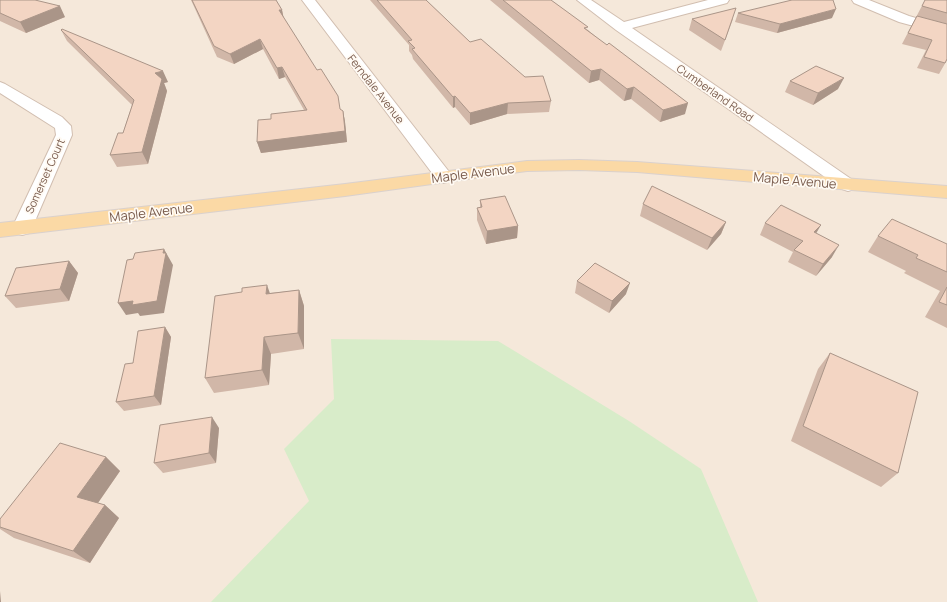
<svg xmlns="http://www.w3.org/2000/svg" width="947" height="602" font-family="Manrope,sans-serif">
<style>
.residential{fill:#f5e8da}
.green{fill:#d8ecc9}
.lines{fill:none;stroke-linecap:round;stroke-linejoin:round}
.minor-casing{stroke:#d1beb0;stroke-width:2}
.major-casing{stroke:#dad1cd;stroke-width:2}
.minor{fill:#fff;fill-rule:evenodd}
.major{fill:#fbd9a5;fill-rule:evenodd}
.wall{fill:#d1b7a8}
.shaded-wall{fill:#aa9588}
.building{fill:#f3d5c3;stroke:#aa9588}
.labels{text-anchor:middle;stroke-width:3.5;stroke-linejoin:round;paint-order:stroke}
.far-street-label{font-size:11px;fill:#7a5c4d;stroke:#fffaf3}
.street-label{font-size:13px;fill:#7a5c4d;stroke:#fffaf3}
</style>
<rect width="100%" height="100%" fill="#fdf6ec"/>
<path class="residential" d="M0,0H947V602H0Z"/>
<path class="green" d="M331,339L498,341L629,421L701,469L758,602H211L309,501L284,449L334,399Z"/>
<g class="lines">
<g class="minor-casing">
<path id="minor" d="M302,0H315L450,173L453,177L450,181L444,183L438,181Z
M577,0H591L624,22L708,0H729L727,3L632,28L854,181L857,185L854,189L848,191L842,189L616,30Z
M852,0H869L909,16L947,27V35L899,22L854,3Z
M0,82L5,84L62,117L71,126L72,135L32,228L29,233L22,235L15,233L12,228L56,135L55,128L0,93Z"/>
</g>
<g class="major-casing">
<path id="major" d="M579,160L637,162L947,186V198L637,172L579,170L527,171L345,196L0,237V223L345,184L527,161Z"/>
</g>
<use href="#minor" class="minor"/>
<use href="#major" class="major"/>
</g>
<path class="wall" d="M0,0L65,17L26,33L0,21Z
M191,0H276L282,10L284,19L340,110L343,111L345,122L347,142L261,153L257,142L271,119L304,110L285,77L279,79L263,49L234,64L217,57Z
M370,0H426L470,42L551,101L549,112L507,114L470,125L455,107L453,108L413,59L412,55L409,51V45Z
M490,0H551L588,30L685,114L660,122L631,99L624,101L599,80L589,83Z
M925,0H947V60L939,74L917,68L926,50L902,44Z
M738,13L832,18L777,33L735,22Z
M692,19H733L721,51L689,30Z
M61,30L168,82L164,83L167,91L148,164L117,167L110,155L123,133L132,105L67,41Z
M790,81L838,89L813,105L785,92Z
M480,200L518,226L517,238L486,244L477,220V208L480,207Z
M643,204L726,222L721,234L707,250L640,216Z
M765,223L816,233L832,257L816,276L788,262L793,252L760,235Z
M878,236L947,244V328L925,317L940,291L904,273L906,271L868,252Z
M69,261L78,273L69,301L16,308L5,296Z
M577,281L626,294L609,313L575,293Z
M299,290L304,306V349L271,354L269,385L214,393L205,378L270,293Z
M165,327L171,337L161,405L124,411L116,402L133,363Z
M830,353L898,473L881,487L791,441L818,369Z
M219,428L216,463L163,473L154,463Z
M106,457L120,471L98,503L105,505L119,518L90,563L14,538L0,529V519Z"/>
<path class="shaded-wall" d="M60,6L65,17L26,33L20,22Z
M836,9L832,18L777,33L780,24Z
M279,10H282L284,20Z
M260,39L263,49L234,64L230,54Z
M282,67L285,77L279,79L277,68Z
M601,69L599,80L589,83L591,71Z
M163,71L168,82L164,83L167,91L148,164L142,152L155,73Z
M844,78L838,89L813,105L818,93Z
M634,87L631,99L624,101L627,89Z
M455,96V107L453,108V97Z
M508,103L507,114L470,125V113Z
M688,103L685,114L660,122L663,110Z
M343,111L345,122L347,142L261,153L257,142Z
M726,222L721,234L707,250L712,238Z
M821,225L814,237V232Z
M518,226L517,238L486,244L487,231Z
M839,245L832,257L816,276L823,264Z
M164,249L173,265L164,313L140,316L138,313L126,315L118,303L163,253Z
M69,261L78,273L69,301L60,289Z
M630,283L626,294L609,313L612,301Z
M267,285L273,302L266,294Z
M299,290L304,306V349L298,333Z
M165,327L171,337L161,405L154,396Z
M264,337L271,354L269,385L262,370Z
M212,417L219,428L216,463L209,453Z
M106,457L120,471L93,510L77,497Z
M105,505L119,518L90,563L73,551Z
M0,591L1,602H0Z"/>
<path class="building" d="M0,0H35L60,6L20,22L0,13Z
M192,0H276L282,10H279L317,70L321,69L338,96L340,109L343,111L345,131L257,142L258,120L271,119V114L307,110L282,67L277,68L260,39L230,54L214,46Z
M377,0H426L470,42L481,39L525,77L543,76L551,101L508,103L470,113L455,96L453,97L412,49L415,48L408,41L412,40Z
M503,0H551L588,27L584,28L607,45L609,43L688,103L663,110L634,87L627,89L601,69L591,71Z
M792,0H833L836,9L780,24L738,13Z
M925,0H947V13L922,6Z
M736,8L725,40L692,19Z
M917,16L947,24V59L945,63L924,57L932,40L908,33Z
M62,29L163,71L155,73L162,79L142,152L110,155L118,133H123L134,100L61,30Z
M816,66L844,78L818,93L790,81Z
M652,186L726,222L712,238L643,204Z
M505,196L518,226L487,231L477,208L482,207L480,200Z
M781,205L821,225L814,232L839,245L823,264L794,250L803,241L765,223Z
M892,219L947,244V272L916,258L918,255L878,236Z
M164,249L163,253H166L157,301L132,305L133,301L118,303L127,260L133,259L135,253Z
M69,261L60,289L5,296L16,268Z
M595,263L630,283L612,301L577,281Z
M267,285L266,294L299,290L298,333L264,337L262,370L205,378L215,296L242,292V288Z
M947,287V305L939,302Z
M165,327L154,396L116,402L125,364L133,363L138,331Z
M830,353L918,392L898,473L803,426Z
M212,417L209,453L154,463L160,425Z
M60,443L106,457L77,497L105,505L73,551L0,527V519Z"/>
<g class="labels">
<g class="far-street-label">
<text transform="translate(376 89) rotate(52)" y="4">Ferndale Avenue</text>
<text transform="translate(715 93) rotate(35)" y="4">Cumberland Road</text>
<text transform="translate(45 176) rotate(-66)" y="4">Somerset Court</text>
</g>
<g class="street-label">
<text transform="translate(473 173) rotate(-7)" y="5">Maple Avenue</text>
<text transform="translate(795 180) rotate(5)" y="5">Maple Avenue</text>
<text transform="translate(151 212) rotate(-7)" y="5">Maple Avenue</text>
</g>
</g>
</svg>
